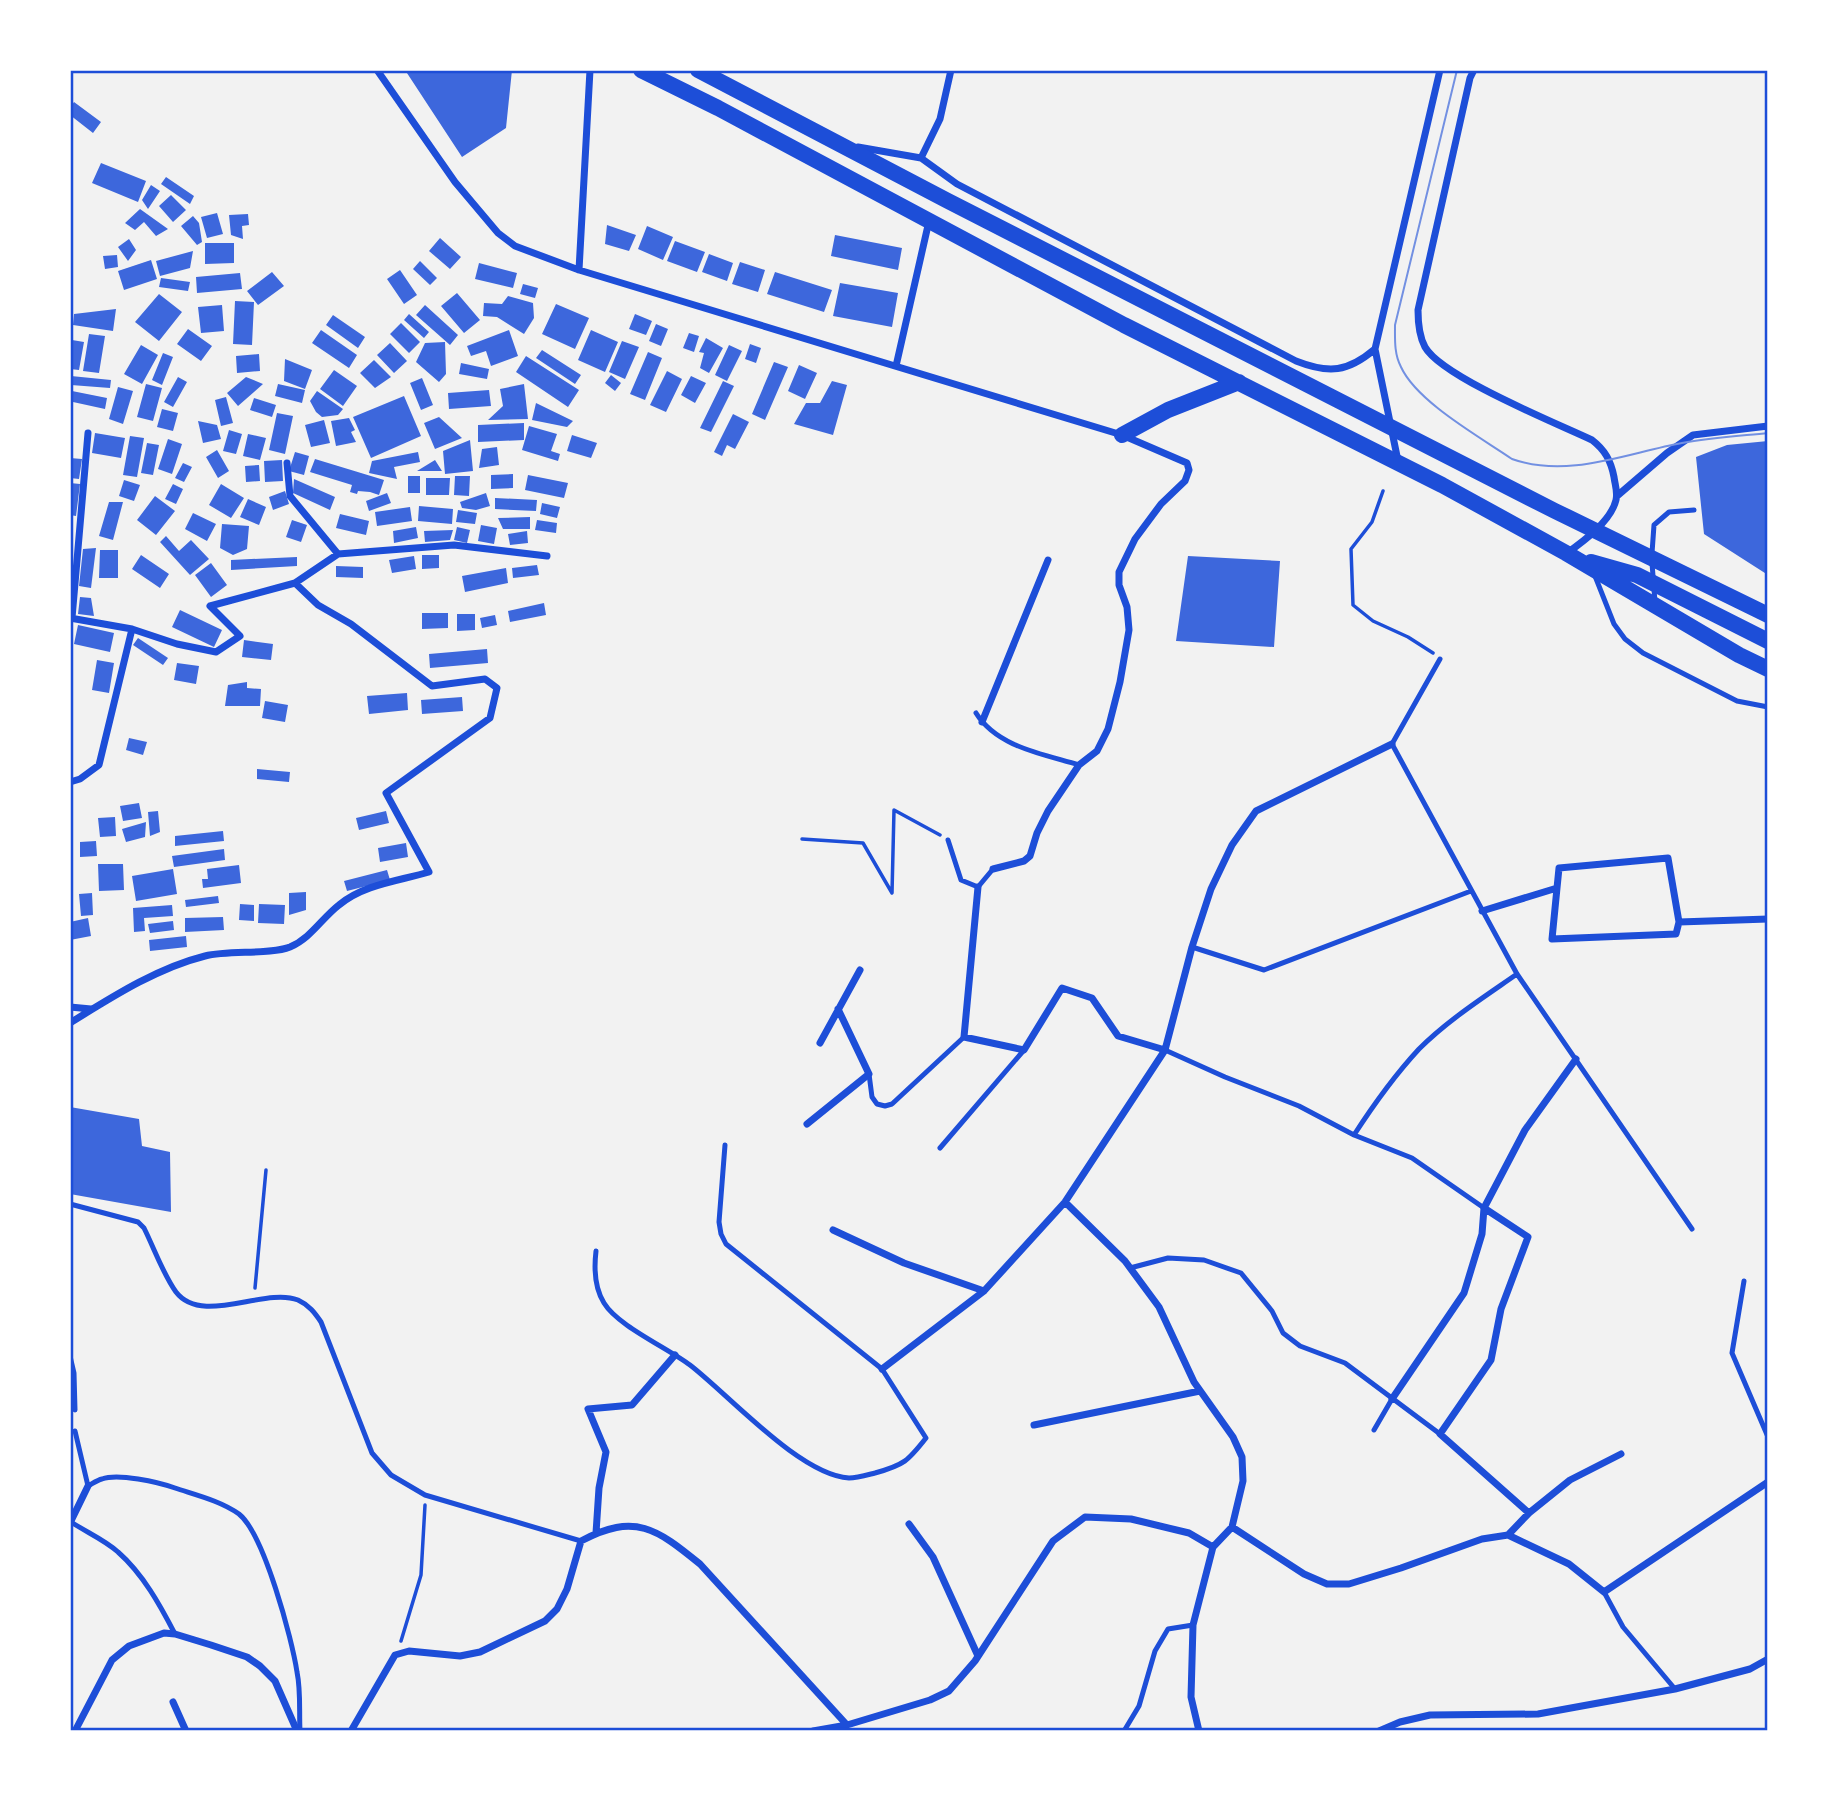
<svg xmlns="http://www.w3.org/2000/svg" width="1838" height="1801" font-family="'Space Grotesk',sans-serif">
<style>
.building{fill:#3d67dc}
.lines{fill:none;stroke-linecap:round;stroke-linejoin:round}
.path{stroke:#1d4ed8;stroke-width:3.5}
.service{stroke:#1d4ed8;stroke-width:5}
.minor{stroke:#1d4ed8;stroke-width:7}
.primary{stroke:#1d4ed8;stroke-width:16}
.tram{stroke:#7290e2;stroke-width:2}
.neatline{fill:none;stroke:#1d4ed8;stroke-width:2.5}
</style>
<rect width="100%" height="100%" fill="#f2f2f2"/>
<path class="building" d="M405,70H512L506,128L462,157Z
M74,102L101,122L93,133L70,115V108Z
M101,163L146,181L138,202L92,183Z
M166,177L194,196L190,204L161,184Z
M151,185L160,191L148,209L142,200Z
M171,195L186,210L173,222L159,206Z
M140,209L168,229L156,236L144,222L135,230L125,223Z
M217,213L223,234L207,238L201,217Z
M248,214L249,225L242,226L243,239L231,235L229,215Z
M193,216L199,223L202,242L197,245L181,226Z
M607,225L636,235L629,251L605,244Z
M647,226L673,237L663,260L638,249Z
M835,235L902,248L898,270L831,256Z
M440,238L461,257L450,269L429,251Z
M129,239L136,250L128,261L118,247Z
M675,241L705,252L697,272L667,261Z
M205,243H234V263L205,264Z
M193,251L190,268L160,276L156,261Z
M709,254L733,263L727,281L702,272Z
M117,255L118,267L105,269L103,256Z
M151,260L157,279L124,290L118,271Z
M420,261L437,278L430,285L413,269Z
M740,262L765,270L758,292L732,284Z
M479,263L517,273L513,288L475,279Z
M400,270L417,295L404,304L387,279Z
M272,272L284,286L258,305L247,291Z
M775,272L832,290L824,312L767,294Z
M240,273L242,289L197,293L196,277Z
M161,278L190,282L188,291L159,287Z
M840,283L898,293L892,327L833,316Z
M523,284L538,288L535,298L520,294Z
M457,293L480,320L464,333L441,306Z
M159,294L182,312L159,341L135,322Z
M508,296L533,303L534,318L524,334L497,317L483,316L484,303L502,304Z
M235,301L254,302L252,345L233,344Z
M556,304L589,318L575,349L542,334Z
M222,305L224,331L201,333L198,307Z
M425,305L458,335L450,345L416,315Z
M116,309L113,331L73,325L74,314Z
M409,314L429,332L424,338L404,320Z
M635,314L652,321L646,335L629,329Z
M333,315L365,337L358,348L326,325Z
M401,323L420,342L409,353L390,334Z
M656,324L668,329L661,346L649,341Z
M188,329L212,346L201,361L177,344Z
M321,330L357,355L349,368L312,343Z
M509,330L518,356L491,366L486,351L471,356L467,346Z
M591,330L618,342L605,372L578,360Z
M689,333L699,336L694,352L683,348Z
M89,334L105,336L99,373L83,371Z
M706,338L723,348L709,373L700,368L704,353L699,352Z
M72,340L84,342L79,370L70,369Z
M622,341L639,347L625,379L609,372Z
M445,342L446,374L439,382L416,362L425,343Z
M390,343L407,361L394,373L377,355Z
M750,344L761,348L756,363L745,359Z
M141,345L158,355L142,384L124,374Z
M729,345L742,351L727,381L715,375Z
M542,350L581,375L575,384L536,358Z
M648,352L662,358L645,400L630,394Z
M163,353L173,357L162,385L152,380Z
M259,354L260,371L237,373L236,356Z
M526,356L579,390L568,407L516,372Z
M285,359L312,370L305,389L284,381Z
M374,360L391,377L375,388L360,373Z
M774,362L788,367L765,420L752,414Z
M461,363L489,369L487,379L459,374Z
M799,365L817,373L805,399L788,391Z
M334,370L357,386L343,406L320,389Z
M667,371L682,379L666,412L650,405Z
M611,375L621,383L615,391L605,383Z
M71,376L111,380L110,388L71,385Z
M691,376L706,383L695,403L681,395Z
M178,377L187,382L173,407L164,402Z
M246,377L263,384L238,406L227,393Z
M422,378L433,405L421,410L410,383Z
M723,381L734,386L711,432L700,428Z
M832,381L847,385L833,435L794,424L806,403H820Z
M146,384L162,388L153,421L137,417Z
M278,384L305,390L302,403L275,396Z
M524,384L528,419L488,420L503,406L500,389Z
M118,387L133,391L123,424L109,419Z
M489,390L491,406L449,409L448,393Z
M72,391L107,398L105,409L73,402Z
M317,391L343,409L338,415L322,417L316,412L310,401Z
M404,396L421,436L371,458L353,417Z
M226,397L233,423L221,426L215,400Z
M254,398L276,405L272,417L250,410Z
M536,403L573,421L567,427L532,420Z
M162,409L178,413L173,431L157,427Z
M277,413L293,416L285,454L269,450Z
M733,414L749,422L735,449L727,445L722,456L714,452Z
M439,417L462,438L435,449L424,423Z
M349,418L355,430L351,432L356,442L336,446L331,421Z
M324,420L330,443L311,447L305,425Z
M198,421L217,425L221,439L203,443Z
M524,423V440L478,442V425Z
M529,426L557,434L551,451L560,454L558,461L522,450Z
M229,430L242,434L236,454L223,451Z
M95,433L125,438L121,458L92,453Z
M248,434L266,438L260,460L243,456Z
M572,435L597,443L591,458L567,451Z
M130,436L144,438L137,477L123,475Z
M168,439L182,444L172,474L158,469Z
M470,440L473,471L445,474L443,451Z
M1768,441V575L1704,534L1696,457L1727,445Z
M147,443L159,445L153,475L141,473Z
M497,447L499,465L479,468L482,449Z
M217,450L229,471L218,478L206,457Z
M295,452L309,456L304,475L289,471Z
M418,452L420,462L394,467L397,479L369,473L372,461Z
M70,458L82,459L79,479L70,478Z
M315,459L384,480L379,495L370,492L358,491L357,494L350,492L352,485L310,472Z
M282,460L283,481L265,482L264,461Z
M435,460L442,471H417Z
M183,463L192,467L184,482L175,478Z
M259,465L260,481L246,482L245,466Z
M513,474V488L491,489V475Z
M528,475L568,483L564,498L525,490Z
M408,476H420V493H408Z
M455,476H470L469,496L454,495Z
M426,478H450L449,495H426Z
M294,479L335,497L330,510L293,493Z
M124,480L140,485L134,501L119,496Z
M70,483L80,484L76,516L70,515Z
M173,484L183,489L176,504L165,499Z
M221,484L244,498L231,518L209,505Z
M285,491L289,504L273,510L269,497Z
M387,493L391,503L369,511L366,501Z
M486,493L490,506L476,510L462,508L460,502Z
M155,496L175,511L156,535L137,520Z
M495,498L537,500L536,511L495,509Z
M248,499L266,507L259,525L240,517Z
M109,502H123L113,540L99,536Z
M542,503L560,507L557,518L540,514Z
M419,506L453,509L452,524L418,521Z
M410,507L412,521L377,526L375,512Z
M458,510L477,513L475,524L456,522Z
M193,513L216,524L207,541L185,529Z
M340,514L369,521L366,535L336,528Z
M530,517V529H503L498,518Z
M292,520L307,525L301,542L286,537Z
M537,520L557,523L556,533L535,530Z
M222,524L249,526L247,549L233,555L220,548Z
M481,525L497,528L494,544L478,541Z
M416,527L418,538L394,543L393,531Z
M457,527L470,530L467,543L454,540Z
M453,530L450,540L425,542L424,531Z
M527,531L528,543L510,545L508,534Z
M166,536L179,551L191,540L209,559L190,575L160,542Z
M96,548L91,588L79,586L83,549Z
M100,550H118V578H99Z
M141,555L169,574L160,588L132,569Z
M422,555H439V568L422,569Z
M414,556L416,569L392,573L389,560Z
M1188,556L1280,561L1274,647L1176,641Z
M297,557V566L231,570V560Z
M211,563L227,585L211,597L195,575Z
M537,565L539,575L513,578L512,568Z
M336,566L363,567V578L336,577Z
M506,568L508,583L465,592L462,576Z
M80,597L91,598L94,616L78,614Z
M544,603L546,615L510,622L508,611Z
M180,610L222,630L214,647L172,627Z
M422,613H448V628L422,629Z
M457,614H475V630L457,631Z
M495,615L497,625L482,628L480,618Z
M78,625L114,633L110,652L74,644Z
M138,638L168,658L163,665L133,645Z
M244,640L273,644L271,660L242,657Z
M487,649L488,663L430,668L429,654Z
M97,660L114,663L109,693L92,690Z
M177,663L199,666L196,684L174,680Z
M247,682V688L261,689L260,706H225L228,685Z
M407,693L408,710L369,714L367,696Z
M462,697L463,711L422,714L421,700Z
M265,701L288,705L285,722L262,718Z
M129,738L147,742L143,755L126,750Z
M257,769L290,772L289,782L257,779Z
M139,803L142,818L123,821L120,806Z
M158,811L160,832L150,836L148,812Z
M386,811L389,823L359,830L356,818Z
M115,817L116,836L100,837L98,818Z
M146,822L145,837L126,842L122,829Z
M223,831L224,841L175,846V836Z
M96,841L97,856L80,857V842Z
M406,843L408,857L380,862L378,848Z
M224,849L225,860L174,867L172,856Z
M98,864H123L124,890L99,891Z
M239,865L241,883L203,888L202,879H208L207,869Z
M173,869L177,894L136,901L132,876Z
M387,870L390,880L347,891L344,881Z
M306,892V910L289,915V893Z
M92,893L93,915L81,916L79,894Z
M218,896L219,903L186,907L185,900Z
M240,904L254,905V921L239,920Z
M259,904L285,905L284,924L258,923Z
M172,905L173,916L144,918L145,931L134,932L133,908Z
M223,917L224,930L185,932V918Z
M88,918L91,936L70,940V922Z
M173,921L174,930L150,933L148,924Z
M186,936L187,947L150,951L149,940Z
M70,1107L139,1119L142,1146L170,1152L171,1212L70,1194Z"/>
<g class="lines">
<path class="path" d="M1383,491L1372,522L1351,549L1353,605L1373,621L1408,637L1433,653
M802,839L863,843L892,893L894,810L940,835
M255,1288L266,1170
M401,1641L421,1575L425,1505"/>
<path class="service" d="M1652,553L1654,525L1669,512L1694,510
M1652,563L1655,602
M1595,576L1614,624L1625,639L1643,653L1737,701L1768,707
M1440,659L1392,744L1517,974L1692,1229
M976,713C997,747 1043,754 1079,765
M948,840L961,880L978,887L993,869
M1192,947L1264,970L1471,891
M1165,1050L1225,1077L1299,1106L1354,1135L1412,1158L1484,1208
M869,1074L872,1097L877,1104L885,1106L892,1104L964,1037
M1354,1135C1374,1104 1394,1076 1419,1049C1448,1020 1484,997 1517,974
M940,1148L1024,1050
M70,1204L138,1222L144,1228C154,1248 163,1274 176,1292C202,1326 264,1287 298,1300C309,1305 315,1313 321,1322L372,1453L391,1475L425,1495L581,1541
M596,1251C594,1268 594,1287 604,1303C618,1326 666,1347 690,1365C729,1395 800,1475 849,1478C857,1478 867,1475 875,1473C904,1465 908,1461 926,1438L882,1369L726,1244L721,1234L719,1222L725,1145
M1130,1268L1168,1258L1204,1260L1241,1273L1272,1311L1283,1333L1300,1346L1345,1363L1440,1434
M1744,1281L1732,1353L1768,1437
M70,1356L74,1373L75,1410
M1374,1430L1392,1399
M75,1431L88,1486C92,1484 97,1480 102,1479C118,1473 158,1482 175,1488C196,1495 221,1501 239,1514C264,1534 292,1639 297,1672C301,1691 299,1712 300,1731
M71,1522C86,1532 105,1540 118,1552C143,1574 160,1605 175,1634
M1604,1592L1623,1627L1675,1689
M1124,1731L1139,1706L1155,1651L1168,1629L1193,1625"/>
<path class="minor" d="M377,70L455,182L498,233L515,246L579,270L1122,435L1187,463L1189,470L1185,481L1161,504L1135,539L1119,572V585L1127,607L1129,630L1120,682L1108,729L1097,751L1079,765L1048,811L1037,833L1030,856L1024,861L993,869
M1474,70L1470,78L1418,310C1418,322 1419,336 1425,347C1442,377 1556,423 1592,440C1605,450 1611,461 1614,477C1615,485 1618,492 1616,500C1611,521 1584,541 1567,553
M858,147L921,158L957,184L1296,361C1329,374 1348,372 1375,349
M921,158L940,119L951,70
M579,270L590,70
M896,366L929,221
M1398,461L1375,349L1440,70
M287,463L290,496L338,554
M1617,496L1667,453L1693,435L1768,426
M70,618L132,629L177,644L216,652L240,636L210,606L295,583L338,554L454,545L547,556
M72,618L88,433
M982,722L1048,560
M70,782L80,779L99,765L132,629
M978,887L964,1037L1024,1050L1062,988L1092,998L1118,1036L1165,1050
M1557,888L1552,939L1676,934L1679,922
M1482,911L1557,888L1559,868L1668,858L1679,922L1768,919
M70,1007L91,1009
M70,1023C112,997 157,968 205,956C229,950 270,955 290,947C311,938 322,918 339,905C364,884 399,881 429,872L386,793L490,718L497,688L485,679L432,686L351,624L318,605L295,583
M820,1043L860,970
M807,1124L869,1074L838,1009
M1065,1202L1125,1261L1159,1307L1194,1382L1233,1437L1242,1457L1243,1481L1232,1527L1213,1547L1193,1625L1191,1697L1199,1731
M1484,1208L1528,1237L1501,1309L1491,1360L1440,1434L1529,1513
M833,1230L904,1263L984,1291
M882,1369L984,1291L1065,1202L1165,1050L1192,947L1211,889L1232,845L1256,811L1392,744
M1392,1399L1464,1293L1482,1234L1484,1208L1525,1130L1576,1059
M1034,1425L1200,1391
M70,1523L88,1486
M909,1524L933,1557L978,1656
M1232,1527L1304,1574L1327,1584H1349L1401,1568L1482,1539L1508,1535L1569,1564L1604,1592L1768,1482
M596,1533L599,1488L606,1452L588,1409L632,1405L675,1355
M1508,1535L1529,1513L1570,1480L1621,1454
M173,1702L186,1731
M75,1731L112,1660L129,1646L164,1633L175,1634L211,1645L247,1657L260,1666L275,1681L297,1731
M351,1731L395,1655L409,1651L460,1656L480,1652L545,1621L557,1609L567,1589L581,1541C635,1512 657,1529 700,1564L847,1725
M813,1731L847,1725L930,1700L949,1691L975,1661L1053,1541L1085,1517L1131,1519L1189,1533L1213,1547
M1379,1731L1400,1722L1430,1715L1538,1714L1675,1689L1750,1669L1768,1659"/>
<path class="primary" d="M641,70L718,108L1124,325L1442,485L1566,553L1739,655L1768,669
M698,70L948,201L1555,511L1768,615
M1122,435L1168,410L1239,382
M1591,562L1637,575L1768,641"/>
<path class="tram" d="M1457,70L1395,325C1395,339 1394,354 1401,367C1417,402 1480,437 1512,459C1568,479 1627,453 1682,443C1710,438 1739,436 1768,433"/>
</g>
<rect width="1838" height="1801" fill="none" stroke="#ffffff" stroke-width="144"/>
<rect x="72" y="72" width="1694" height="1657" class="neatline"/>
</svg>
